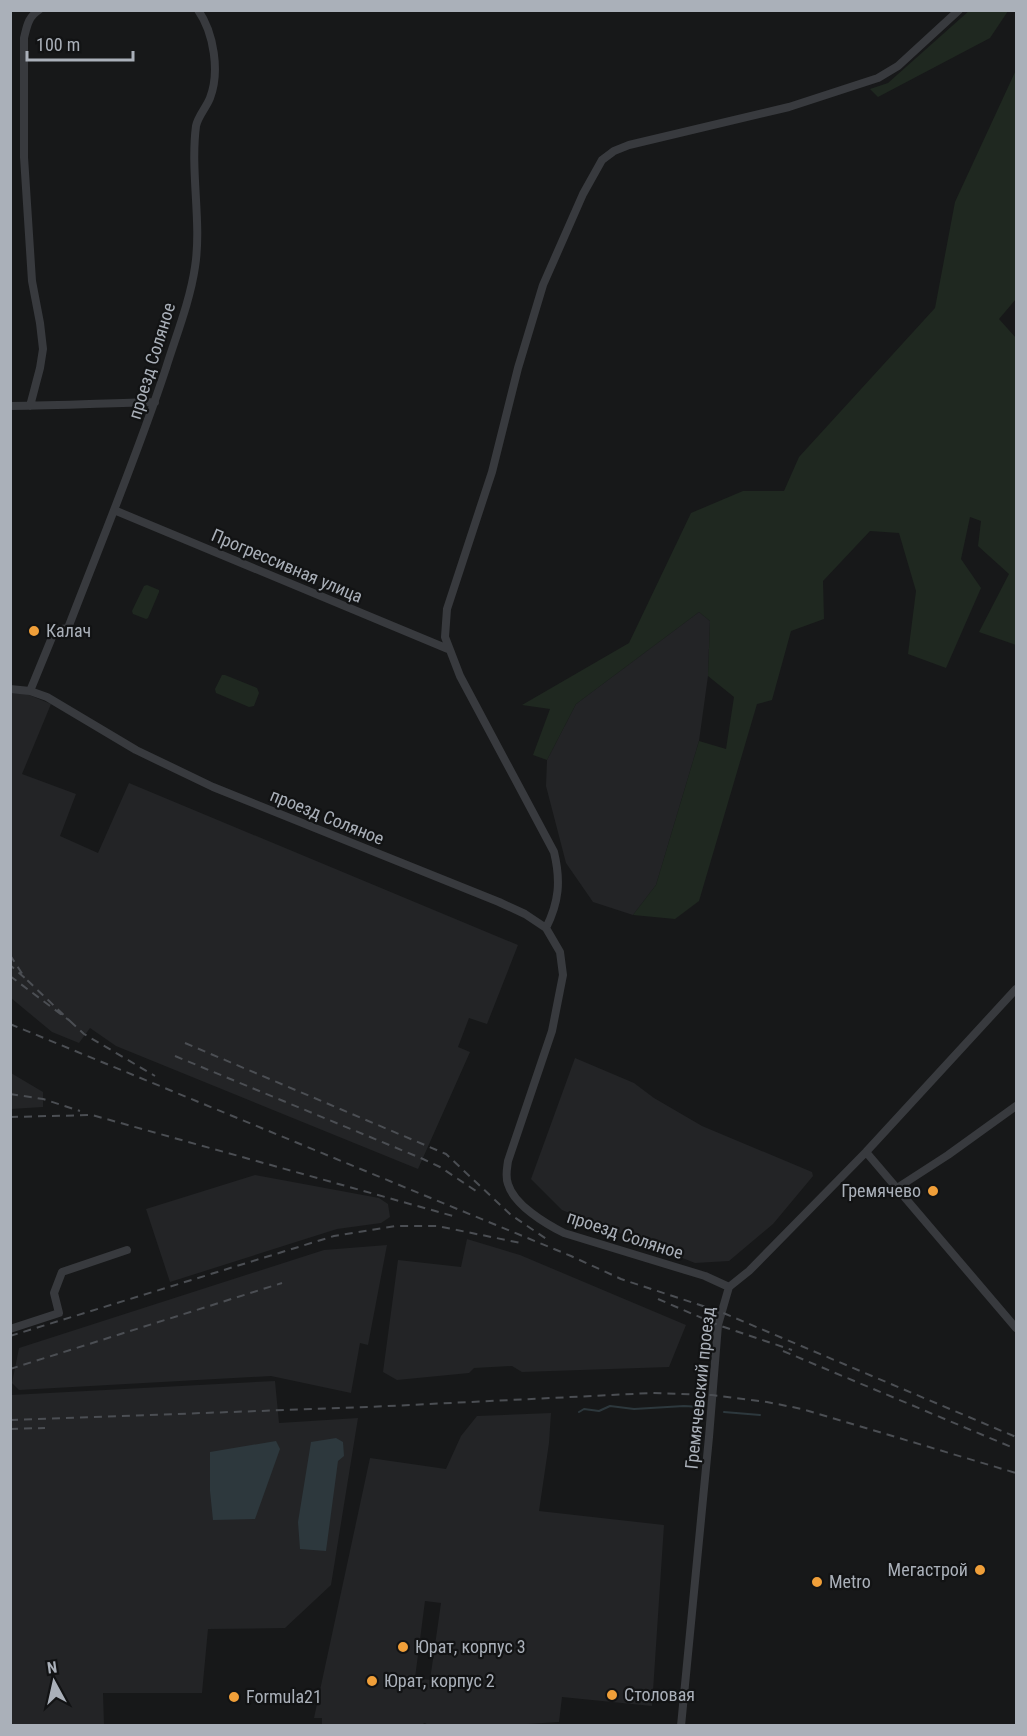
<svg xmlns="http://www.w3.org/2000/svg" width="1027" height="1736" font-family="'Roboto Condensed',sans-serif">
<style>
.built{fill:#232426;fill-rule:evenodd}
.green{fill:#1f2820}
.water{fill:#2d383d}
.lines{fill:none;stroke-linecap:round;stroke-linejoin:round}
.stream{stroke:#2d383d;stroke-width:2}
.street{stroke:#383a3e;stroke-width:8}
.rail{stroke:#4b4e53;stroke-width:2;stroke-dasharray:8 6;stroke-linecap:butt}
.poi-dot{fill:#f09f39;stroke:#121314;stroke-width:2}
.labels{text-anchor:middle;stroke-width:4.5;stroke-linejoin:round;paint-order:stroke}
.street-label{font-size:18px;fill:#aab0b9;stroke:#121314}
.poi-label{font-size:18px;fill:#aab0b9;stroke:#121314;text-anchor:start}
</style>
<rect width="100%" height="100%" fill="#171819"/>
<path class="built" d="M699,612L710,621L708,676L699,741L656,885L633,915L593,902L566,863L546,786L547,760L576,704Z
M10,693L27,694L51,704L22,774L76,794L60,836L98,853L129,783L518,945L487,1024L469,1018L458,1047L470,1052L418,1169L116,1046L90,1028L79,1043L52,1032L11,998Z
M575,1058L634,1083L654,1098L702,1126L812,1172L813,1176L773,1224L729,1261L695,1263L562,1210L531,1179Z
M11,1073L43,1092V1107L11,1109Z
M255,1175L379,1198L388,1204L390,1217L381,1223L337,1229L170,1282L146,1209Z
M467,1239L520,1255L686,1325L669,1367L522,1372L512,1366L474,1368L469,1373L397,1380L383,1372L398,1260L461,1267Z
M387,1245L368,1345L360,1343L351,1393L271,1376L19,1390L12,1383L19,1348L324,1250Z
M275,1381L279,1423L358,1418L331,1585L285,1628L208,1629L202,1693H103L104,1725L11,1726V1395Z
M551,1413L549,1443L539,1511L664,1525L652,1706L562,1697L559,1722L494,1726H429L425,1723L418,1726L322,1725V1718H314L370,1458L446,1469L461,1436L477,1416ZM425,1601L441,1603L430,1680L415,1678Z"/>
<path class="green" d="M970,10L1008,11L990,38L878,97L870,89L888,83Z
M1016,70V299L999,319L1016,338V645L979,632L1009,574L978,546L981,521L970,517L961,559L981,588L946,668L908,654L916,591L899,533L870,531L823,581L824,619L791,631L772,700L757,704L699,901L675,919L633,915L656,885L699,741L726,749L734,697L708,676L710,621L699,612L576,704L547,760L533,755L550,709L522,705L629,643L691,513L743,491H784L799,457L935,308L955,202Z
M147,585L159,590V592L148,618L146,619L133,614L132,611L144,586Z
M222,675H225L257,688L259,693L254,706L249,707L216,693L215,689Z"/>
<path class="water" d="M336,1438L343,1442L344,1456L338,1461L326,1551L300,1549L298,1522L311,1442Z
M276,1441L280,1449L255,1519L213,1520L210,1491V1452Z"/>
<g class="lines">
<path class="stream" d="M579,1412L584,1409L599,1411L610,1406L634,1409L684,1406L702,1407
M724,1412L760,1415"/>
<path class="street" d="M10,406C59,406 106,403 155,402
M30,406L40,368L43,349L40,323L32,281L24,157V38C27,26 28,17 39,10
M114,510L448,649
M10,689L30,691L47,697L136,750L213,787L499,902L525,914L546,928L560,952L563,975L552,1031L508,1161C507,1169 505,1176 508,1184C514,1205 546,1224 564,1233L705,1276L729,1287
M30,691L55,630L68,628C101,542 137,456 166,368C176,336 190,301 195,267C202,223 190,172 196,126C198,116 206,108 210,98C220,72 214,33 198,10
M546,928C559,902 561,881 554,852L460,676L445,637L447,609L492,472L518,368L543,285L583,194L602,160L614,151L629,145L789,107L878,78L898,66L959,10
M866,1152L1016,1328
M897,1188L948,1155L1016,1106
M10,1329L59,1313L54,1293L62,1272L127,1250
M681,1726L709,1437L718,1325L729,1287L749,1271L866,1152L1016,989"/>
<path class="rail" d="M10,955L25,978L10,965
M10,976L70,1021L25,978
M70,1021L84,1034L155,1076
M10,1024L571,1256L621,1279L721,1312L1016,1437
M185,1043L446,1154L511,1215L548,1240
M175,1056L423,1159L440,1167L479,1193
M10,1094L43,1099L80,1111
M10,1117L92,1115L453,1216
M658,1299L718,1325L792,1350
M10,1336L334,1236L396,1226H437L521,1243
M783,1351L1016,1449
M10,1369L282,1283
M10,1420L369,1407L652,1393L712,1395L767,1402L802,1409L1016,1473
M10,1429L45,1428"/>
</g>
<g class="poi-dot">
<circle cx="34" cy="631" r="6"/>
<circle cx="933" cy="1191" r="6"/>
<circle cx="980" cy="1570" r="6"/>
<circle cx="817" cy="1582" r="6"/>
<circle cx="403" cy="1647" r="6"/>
<circle cx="372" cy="1681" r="6"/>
<circle cx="612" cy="1695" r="6"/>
<circle cx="234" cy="1697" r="6"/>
</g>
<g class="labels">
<g class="street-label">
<text transform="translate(152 361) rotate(-73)" y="6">проезд Соляное</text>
<text transform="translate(287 566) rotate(23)" y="6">Прогрессивная улица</text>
<text transform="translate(327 817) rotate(22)" y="6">проезд Соляное</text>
<text transform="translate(625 1235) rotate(18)" y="6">проезд Соляное</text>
<text transform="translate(700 1388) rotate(-84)" y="6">Гремячевский проезд</text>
</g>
<g class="poi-label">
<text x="46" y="637">Калач</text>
<text x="921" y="1197" text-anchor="end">Гремячево</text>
<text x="968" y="1576" text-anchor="end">Мегастрой</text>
<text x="829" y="1588">Metro</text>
<text x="415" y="1653">Юрат, корпус 3</text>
<text x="384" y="1687">Юрат, корпус 2</text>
<text x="624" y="1701">Столовая</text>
<text x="246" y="1703">Formula21</text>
</g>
</g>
<rect width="1027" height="1736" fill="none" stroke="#aab0b9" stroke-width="24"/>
<g transform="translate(54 1682) rotate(352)" stroke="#121314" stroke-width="4.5" paint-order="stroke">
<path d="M0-4.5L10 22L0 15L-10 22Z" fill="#aab0b9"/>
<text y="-9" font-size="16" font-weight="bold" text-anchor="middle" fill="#aab0b9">N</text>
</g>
<path d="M27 51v9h106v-9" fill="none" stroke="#aab0b9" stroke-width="3"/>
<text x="36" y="51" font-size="18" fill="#aab0b9" stroke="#121314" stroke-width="4.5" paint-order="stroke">100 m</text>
</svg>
